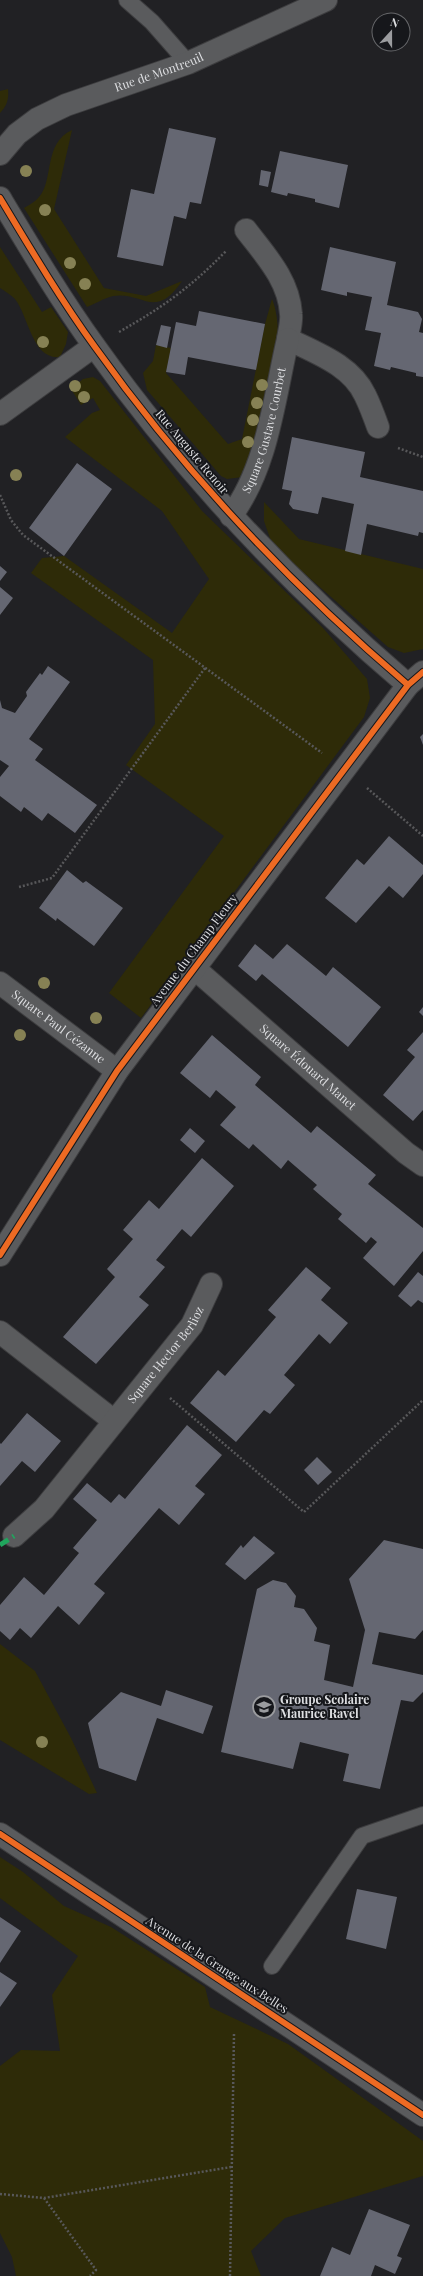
<svg xmlns="http://www.w3.org/2000/svg" width="423" height="2276" font-family="'Playfair Display',serif">
<style>
.green{fill:#2e2b08}
.building{fill:#656772}
.lines{fill:none;stroke-linecap:round;stroke-linejoin:round}
.service-casing{stroke:#3d3d3f;stroke-width:18}
.minor-casing{stroke:#3d3d3f;stroke-width:24}
.path{stroke:#58585a;stroke-width:2.5;stroke-dasharray:2 2;stroke-linecap:butt}
.service{stroke:#5a5b5d;stroke-width:16}
.minor{stroke:#5a5b5d;stroke-width:22}
.quiet{stroke:#20a55d;stroke-width:5;stroke-dasharray:10 5;stroke-linecap:butt}
.cycleway-casing{stroke:#16171b;stroke-width:8}
.cycleway{stroke:#ed6a23;stroke-width:6}
.tree{fill:#868154}
.labels{text-anchor:middle;stroke-width:4;stroke-linejoin:round;paint-order:stroke}
.street-label{font-size:12px;fill:#dddee1;stroke:#16171b}
.poi-label{font-size:12px;font-weight:bold;fill:#dddee1;stroke:#16171b;text-anchor:start}
</style>
<rect width="100%" height="100%" fill="#212124"/>
<path class="green" d="M8,89C9,99 7,106 0,113V91Z
M72,130L54,209L104,288L146,296L182,281C155,321 143,291 113,296C104,298 95,304 87,307L24,208C29,205 35,202 39,197C54,181 43,143 72,130Z
M0,247L42,312L51,307L68,332L66,344L60,357C32,360 29,317 15,299C11,295 5,291 0,288Z
M272,299C291,345 259,431 243,477L227,479L221,476L147,390L143,373L153,361L156,345L171,348L166,373L228,444L242,439L265,324Z
M93,377L100,381L202,511L323,628L367,679L370,698L364,717L141,1018L109,993L224,836L126,765L155,724L153,660L31,573L42,558L64,556L172,633L209,579L162,511L65,437L92,413L100,410L93,398L81,405L71,389L83,379Z
M264,502L299,539L423,569V649L404,653L388,647L297,567L271,541L264,521Z
M0,1644L35,1671L71,1738L97,1793L89,1794L0,1740Z
M0,1857L23,1872L64,1906L111,1927L205,1987L210,2007L288,2044L423,2141V2176L285,2218L251,2251L261,2276H16L12,2257L0,2233V2066L21,2050L60,2051L52,1995L78,1956L0,1898Z"/>
<path class="building" d="M169,128L216,138L201,204L190,202L186,219L174,216L163,266L117,257L131,189L154,194Z
M280,151L348,165L339,208L315,202V199L288,193L287,196L271,192Z
M261,170L271,172L268,187L259,185Z
M330,247L396,262L387,305L418,312L422,319L419,332L423,333V377L416,376V373L391,367L390,370L374,366L381,333L365,330L372,297L347,292V296L321,290Z
M199,311L265,324L256,370L188,357L185,375L166,372L176,322L196,326Z
M161,325L171,327L167,348L156,345Z
M292,437L365,452L360,477L423,491V533L419,532L418,536L367,524L361,555L345,551L354,504L322,497L318,514L293,509L289,504L292,491L282,489Z
M77,463L112,489L64,556L29,528Z
M0,566L7,572L0,581Z
M0,587L13,598L0,615Z
M48,666L70,682L29,739L43,749L35,760L97,805L75,833L48,813L42,821L24,807L21,812L0,796V777L9,766L0,760V700L2,708L15,713L27,696L26,692L40,673L42,675Z
M423,734V745L420,737Z
M389,836L423,865V874L403,898L389,886L356,923L325,898L357,859L364,865Z
M67,870L83,883L86,881L123,908L94,946L57,918L56,921L39,908Z
M255,944L273,959L287,944L326,976L333,967L381,1007L348,1047L262,974L256,981L238,966Z
M423,1007V1016L419,1012Z
M423,1032V1110L413,1121L383,1095L415,1057L407,1050Z
M212,1035L261,1077L255,1085L311,1133L317,1126L376,1175L368,1184L423,1228V1251L394,1286L363,1258L377,1242L371,1237L366,1243L338,1219L342,1214L313,1189L317,1185L288,1160L281,1169L253,1144L249,1149L220,1125L236,1107L216,1090L210,1098L180,1073Z
M190,1128L205,1141L195,1153L180,1140Z
M202,1158L234,1186L191,1237L182,1229L156,1260L165,1267L139,1297L149,1305L96,1364L63,1337L115,1277L107,1269L133,1239L123,1230L149,1200L159,1209Z
M306,1267L331,1288L321,1300L348,1323L330,1344L319,1334L284,1375L295,1385L270,1414L264,1410L236,1442L190,1403L218,1370L225,1376L276,1317L268,1310Z
M418,1272L423,1276V1303L418,1300L411,1307L398,1296Z
M27,1413L61,1441L35,1472L22,1461L0,1486V1443L1,1444Z
M187,1425L222,1455L195,1486L205,1494L179,1525L159,1508L94,1584L105,1593L79,1625L58,1606L31,1638L20,1628L10,1640L0,1631V1605L24,1577L44,1595L79,1553L73,1548L97,1520L73,1499L87,1483L111,1503L119,1494L125,1499Z
M317,1457L332,1472L318,1485L304,1470Z
M254,1536L275,1553L245,1580L225,1564L241,1545L243,1548Z
M384,1540L423,1549V1630L415,1639L379,1632L372,1664L423,1675V1692L413,1702L401,1700L380,1789L343,1781L349,1754L300,1742L293,1769L221,1752L257,1589L273,1580L286,1583L296,1596L294,1607L304,1609L317,1628L314,1641L330,1645L324,1680L353,1687L365,1630L349,1579Z
M166,1690L213,1706L203,1734L157,1718L136,1781L99,1768L88,1723L121,1692L161,1706Z
M357,1889L397,1897L386,1949L346,1939Z
M0,1917L21,1931L0,1963Z
M0,1972L17,1983L0,2007Z
M369,2209L410,2225L397,2256L402,2258L395,2274L375,2265L371,2276H320L332,2247L350,2255Z"/>
<g class="lines">
<g class="service-casing">
<path id="service" d="M127,0L152,22L188,63
M272,1966L362,1836L423,1815"/>
</g>
<g class="minor-casing">
<g id="minor">
<path id="s1" d="M0,154L17,134L37,119L66,105L188,63L326,0"/>
<path d="M0,198C30,248 61,300 95,347C184,472 291,585 408,685"/>
<path d="M246,230C265,255 289,280 291,314C292,322 289,331 288,339C316,353 351,365 365,395C370,405 374,416 378,427"/>
<path d="M0,414L94,346"/>
<path id="s2" d="M231,516C268,466 274,399 288,339"/>
<path id="s3" d="M194,968L406,1153L423,1165"/>
<path id="s4" d="M0,983L117,1071"/>
<path d="M0,1255L117,1071L408,685L423,672"/>
<path d="M0,1332L114,1421"/>
<path id="s5" d="M14,1536L44,1509L192,1325L211,1284"/>
<path d="M0,1834L423,2115"/>
</g>
</g>
<path class="path" d="M119,332C163,307 190,288 226,251
M398,448L423,457
M0,495L11,520L23,535L322,753
M367,788L423,836
M19,887L52,878L205,668
M170,1398L304,1512L423,1400
M0,2194L44,2198L231,2167
M44,2198L96,2270L90,2276
M230,2276L234,2034"/>
<use href="#service" class="service"/>
<use href="#minor" class="minor"/>
<path class="quiet" d="M0,1545L14,1536"/>
<g class="cycleway-casing">
<path id="cycleway" d="M0,198C30,248 61,300 95,347C184,472 291,585 408,685
M0,1255L117,1071L408,685L423,672
M0,1834L423,2115"/>
</g>
<use href="#cycleway" class="cycleway"/>
</g>
<g class="tree">
<circle cx="26" cy="171" r="6"/>
<circle cx="45" cy="210" r="6"/>
<circle cx="70" cy="263" r="6"/>
<circle cx="85" cy="284" r="6"/>
<circle cx="43" cy="342" r="6"/>
<circle cx="262" cy="385" r="6"/>
<circle cx="75" cy="386" r="6"/>
<circle cx="84" cy="397" r="6"/>
<circle cx="257" cy="403" r="6"/>
<circle cx="253" cy="420" r="6"/>
<circle cx="248" cy="442" r="6"/>
<circle cx="16" cy="475" r="6"/>
<circle cx="44" cy="983" r="6"/>
<circle cx="96" cy="1018" r="6"/>
<circle cx="20" cy="1035" r="6"/>
<circle cx="42" cy="1742" r="6"/>
</g>
<defs>
<g id="school-ring" transform="scale(1.15)"><circle r="9.5" fill="#16171b" stroke="#9b9c9f" stroke-width="1.5"/><path d="M0-5L7-2L0 1L-7-2ZM-4 1L0 2.5L4 1V4Q0 6-4 4Z" fill="#9b9c9f"/></g>
</defs>
<g fill-rule="evenodd">
<use href="#school-ring" x="264" y="1707"/>
</g>
<g class="labels">
<g class="street-label">
<text dy="4" stroke="none"><textPath href="#s1" startOffset="182">Rue de Montreuil</textPath></text>
<text dy="4" stroke="none"><textPath href="#s2" startOffset="93">Square Gustave Courbet</textPath></text>
<text transform="translate(192 452) rotate(50)" y="4">Rue Auguste Renoir</text>
<text transform="translate(194 950) rotate(-53)" y="4">Avenue du Champ Fleury</text>
<text dy="4" stroke="none"><textPath href="#s4" startOffset="73">Square Paul Cézanne</textPath></text>
<text dy="4" stroke="none"><textPath href="#s3" startOffset="151">Square Édouard Manet</textPath></text>
<text dy="4" stroke="none"><textPath href="#s5" startOffset="237">Square Hector Berlioz</textPath></text>
<text transform="translate(217 1965) rotate(33)" y="4">Avenue de la Grange aux Belles</text>
</g>
<g class="poi-label">
<text x="280" y="1704">Groupe Scolaire<tspan x="280" dy="14">Maurice Ravel</tspan></text>
</g>
</g>
<g transform="translate(391 32) rotate(21)"><circle r="19" fill="#16171b" stroke="#66676a"/>
<path d="M0-3L7 15L0 10L-7 15Z" fill="#9b9c9f"/>
<text y="-6" font-size="11" font-weight="bold" text-anchor="middle" fill="#dddee1">N</text>
</g>
</svg>
